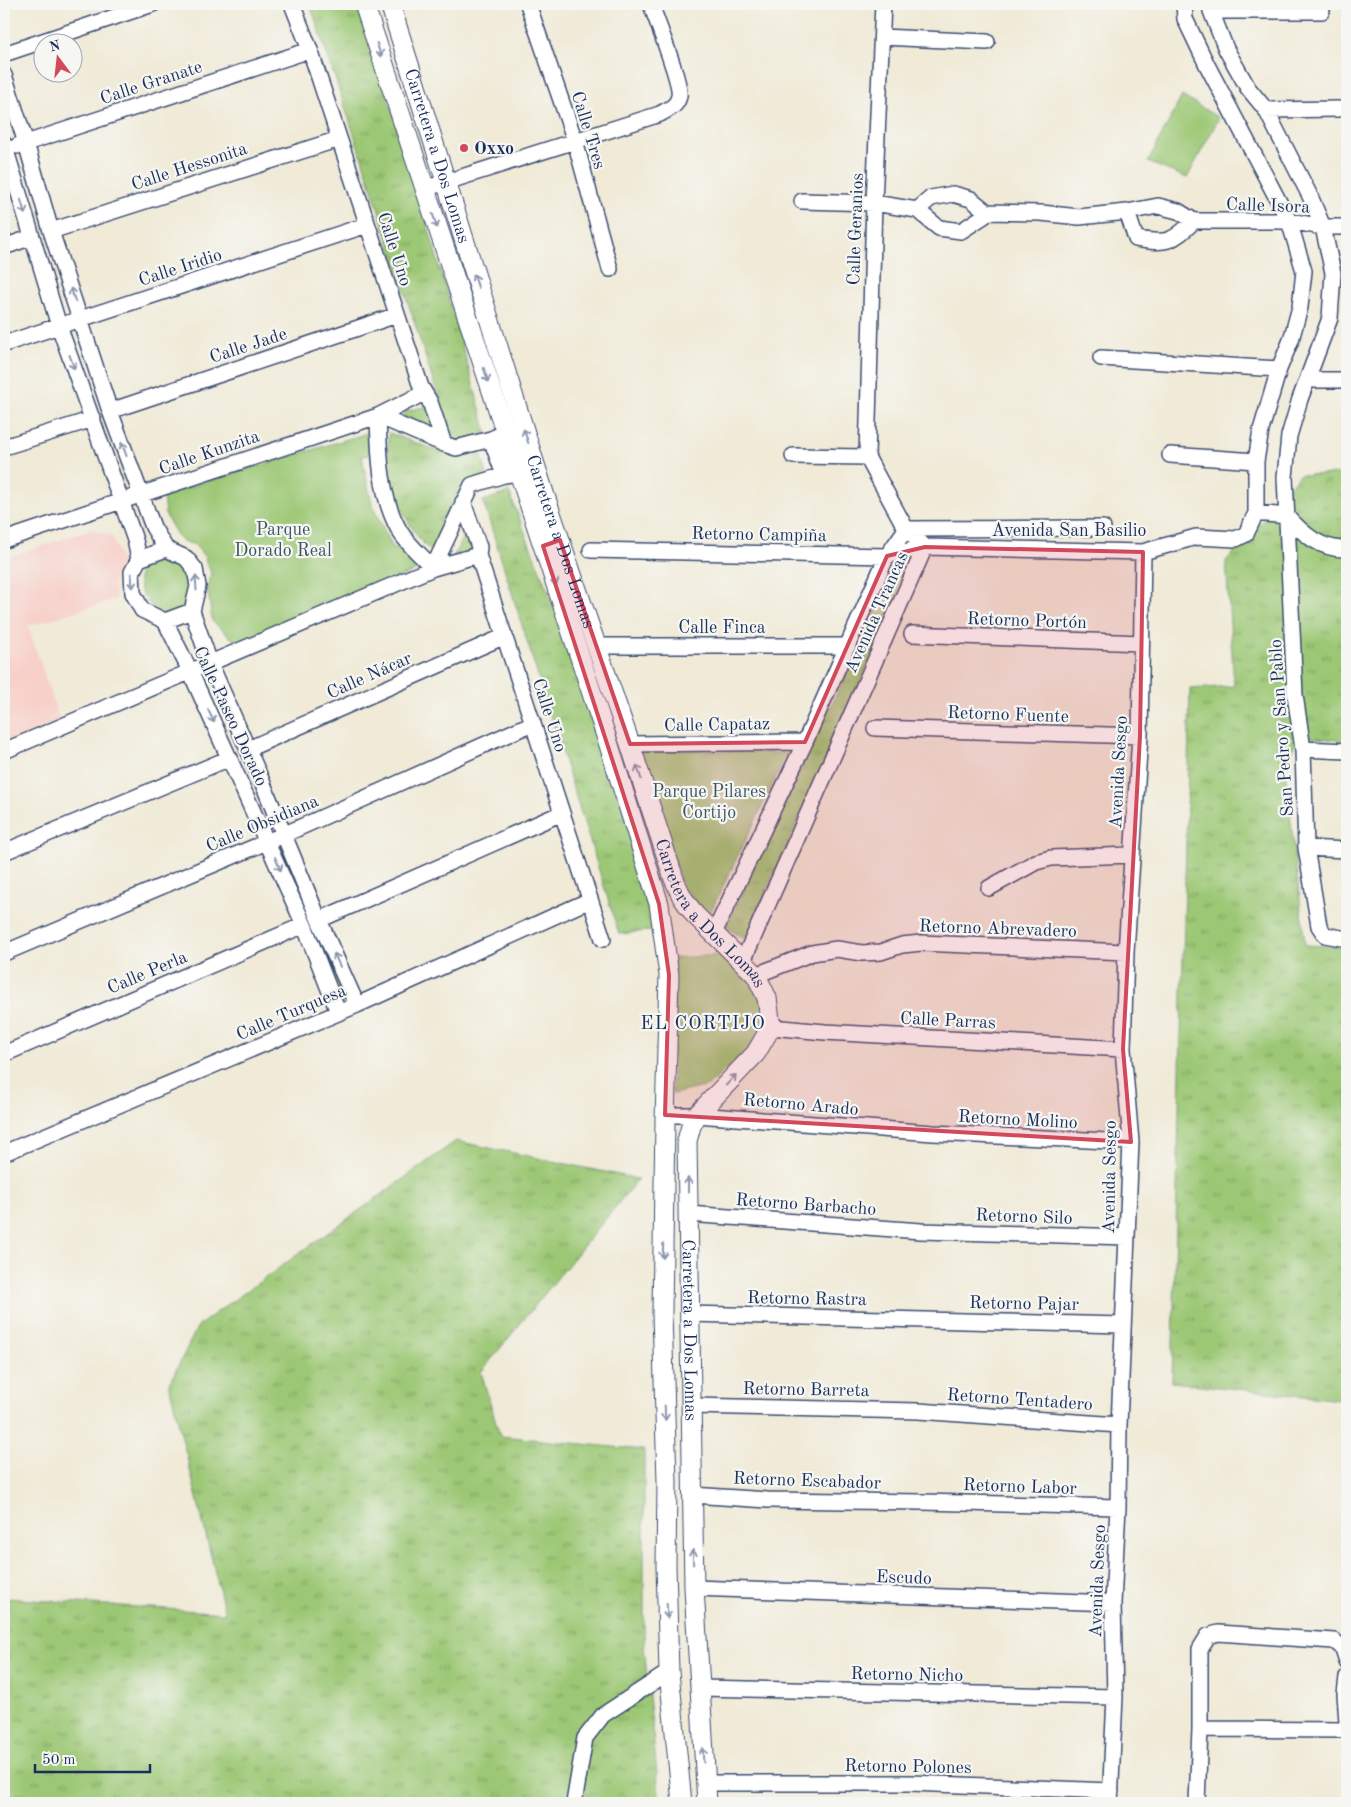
<svg xmlns="http://www.w3.org/2000/svg" width="1351" height="1807" font-family="'Old Standard TT',serif">
<style>
.built{fill:#f7d0c9}
.grass{fill:url(#grass-tufts);stroke:#5c7c6a}
.park{fill:#9cc875;stroke:#5c7c6a}
.lines{fill:none;stroke-linecap:round;stroke-linejoin:round}
.minor-casing{stroke:#3b4b70;stroke-width:18}
.major-casing{stroke:#3b4b70;stroke-width:21}
.minor{stroke:#fff;stroke-width:15}
.major{stroke:#fff;stroke-width:19}
.oneway{stroke:#8d97ae}
.marked{fill:#d1495b;fill-opacity:0.2;stroke:#d1495b;stroke-width:4;stroke-linejoin:round}
.poi-dot{fill:#d1495b;stroke:#f6f6f2;stroke-width:2}
.labels{text-anchor:middle;stroke-width:4.5;stroke-linejoin:round;paint-order:stroke}
.street-label{font-size:18px;fill:#1b2f5e;stroke:#f6f6f2}
.poi-label{font-size:18px;font-weight:bold;fill:#1b2f5e;stroke:#f6f6f2;text-anchor:start}
.park-label{font-size:18px;fill:#3b5564;stroke:#f6f6f2}
.neighbourhood-label{font-size:19px;letter-spacing:1px;fill:#1b2f5e;stroke:#f6f6f2}
</style>
<defs>
<pattern id="grass-tufts" width="24" height="20" patternUnits="userSpaceOnUse" patternTransform="scale(1.25)"><rect width="24" height="20" fill="#9cc875"/><path d="M3 7l-1-3M5 7V3M7 7l1-3M15 17l-1-3M17 17v-4M19 17l1-3" fill="none" stroke="#7ea363"/></pattern>
</defs>
<rect width="100%" height="100%" fill="#f6f6f2"/>
<filter id="ink" filterUnits="userSpaceOnUse"><feTurbulence type="fractalNoise" baseFrequency=".02" numOctaves="2"/><feDisplacementMap in="SourceGraphic" scale="10" xChannelSelector="R" yChannelSelector="G"/><feConvolveMatrix kernelMatrix="1 2 1 2 8 2 1 2 1" color-interpolation-filters="sRGB"/></filter>
<filter id="wash" filterUnits="userSpaceOnUse"><feTurbulence type="fractalNoise" baseFrequency=".0096" numOctaves="4" result="noise"/><feDisplacementMap in="SourceGraphic" scale="20" xChannelSelector="R" yChannelSelector="G"/><feGaussianBlur stdDeviation="1.12" result="paint"/><feColorMatrix in="noise" values="0 0 0 0 0 0 0 0 0 0 0 0 0 0 0 0 0 1.4 0 .05"/><feComposite in="paint" operator="in"/></filter>
<g filter="url(#wash)">
<rect width="100%" height="100%" fill="#f0ead7"/>
<path class="built" d="M93,529L112,536L122,563L113,581L116,599L28,626L60,721L4,745V559Z"/>
<path class="grass" d="M310,4H356L409,160L487,433L461,442L451,437L361,155Z
M428,406L439,429C422,430 410,430 402,412Z
M389,433L454,457L481,455L487,474L433,553C410,534 390,490 388,461C387,452 389,442 389,433Z
M1347,474V741L1298,736L1285,769L1305,945L1347,947V1375L1341,1400L1172,1382L1190,689L1234,686L1226,561L1262,521L1299,475Z
M509,492L590,699L658,930L619,934L483,501Z
M469,526L479,550L450,563Z
M896,569L907,578L745,939L726,927Z
M456,1141L638,1179L481,1372L500,1436L644,1450V1647L660,1803H4V1598L225,1613L169,1384L198,1326Z"/>
<path class="park" d="M1182,96L1219,118L1187,178L1148,162Z
M371,432L376,452L362,457L372,505L393,548L411,550L420,569L236,642L212,621L208,591L211,573L204,556L195,545L180,540L165,514L163,495Z
M173,552C191,569 189,581 188,604L179,611L162,616C141,596 135,590 141,560Z
M640,749L788,753L707,919L682,885Z
M282,839L350,1002L342,1007L274,844Z
M725,955L759,981L766,1020L746,1051L708,1086L672,1094L674,958Z"/>
</g>
<g filter="url(#ink)">
<g class="lines">
<g class="minor-casing">
<path id="minor" d="M292,4L310,50L421,387L430,402L444,444L456,448L491,439L505,433
M528,4L575,141L610,269
M1212,4L1211,11L1226,49L1248,88L1266,110L1310,196L1323,227L1333,273L1330,318L1300,399L1289,436L1285,477L1295,695L1303,749L1306,848L1319,926L1325,935L1347,939
M1211,11H1322
M882,37L987,42
M4,54L153,4
M4,75L26,143L51,231L110,411L153,527L166,549L186,558L195,569L198,586L192,611L210,663L261,779L319,920L357,1005
M1266,110L1339,109
M4,144L59,326L135,540L139,559L132,572L133,593L142,610L165,621L190,671L304,925L338,1012
M17,146L310,50
M424,189L660,114C668,109 677,107 679,96C682,84 656,20 651,4
M802,201L874,203L917,210L931,198L953,194L971,199L987,212L1041,213L1079,217L1127,212L1158,206L1178,211L1194,221H1289L1323,227H1340
M917,210L939,228L961,231L984,216L987,212
M1127,212L1136,239C1167,244 1171,243 1194,221
M51,231L339,139
M4,247L32,237
M4,344L367,225
M1101,358L1279,369
M1307,380H1347
M110,411L397,315
M491,439L504,475
M444,444L378,416C379,454 380,496 399,530C407,544 422,556 433,568L472,485L504,475L518,473
M4,447L93,419
M1170,455L1256,461
M793,456L867,457
M463,502L479,547L478,555L603,939
M1256,513L1287,516
M1287,516C1303,534 1321,550 1347,549
M906,529L1103,528
M4,540L378,416L424,393
M591,550L887,556L925,547L1143,552L1196,537L1236,539L1246,534L1256,513V461L1261,430L1279,369L1291,340L1300,307L1304,271L1289,221L1207,65L1185,19L1184,4
M139,559L166,549
M165,621L192,611
M912,634L1141,643
M597,646H848
M875,728L1140,736
M630,744L805,742
M248,749L505,636
M1303,749L1347,751
M4,751L433,568L478,555
M1306,848L1347,850
M4,852L230,758
M989,888L1036,862L1051,858L1131,855
M319,920L562,813
M714,933L805,742L887,556L906,529
M4,953L283,835L533,723
M743,961L925,547L906,529L867,457L874,203L883,4
M756,975L812,953L837,949L862,953L881,952L902,945L921,943L1126,952
M771,1027L825,1032L1123,1049
M4,1054L304,925
M665,1115H697L933,1133L1131,1142
M4,1153L357,1005L590,900
M688,1214L921,1231L1127,1237
M689,1314L1123,1325
M692,1406L918,1411L1119,1425
M692,1495L768,1500L922,1502L1118,1507
M694,1588L1113,1603
M1347,1677L1345,1694L1347,1722
M700,1688L1115,1697
M1200,1729L1347,1730
M705,1783H910L1111,1791
M574,1803L585,1738L603,1715L669,1672
M1110,1803L1115,1697L1113,1603L1118,1507L1119,1425L1131,1142L1123,1049L1126,952L1140,736L1143,552
M1197,1803L1200,1729V1649L1208,1636L1218,1633L1334,1641L1342,1647L1347,1662"/>
</g>
<g class="major-casing">
<g id="major">
<path d="M364,4L609,745L659,904L669,975L665,1121L662,1313L667,1482L666,1566L669,1672L682,1803"/>
<path id="s1" d="M390,4L544,493L630,744L674,879L682,897L695,915L756,975L767,998L771,1027L756,1053L697,1115L691,1126L687,1141L694,1588L707,1803"/>
</g>
</g>
<use href="#minor" class="minor"/>
<use href="#major" class="major"/>
</g>
<defs><path id="oneway-shaft" d="M-6 0H5M1.5-3L5.5 0L1.5 3" fill="none" stroke-width="1.6" stroke-linecap="round" stroke-linejoin="round" transform="scale(1.25)"/></defs>
<g class="oneway">
<use href="#oneway-shaft" transform="translate(379 50) rotate(72)"/>
<use href="#oneway-shaft" transform="translate(23 207) rotate(74)"/>
<use href="#oneway-shaft" transform="translate(435 221) rotate(72)"/>
<use href="#oneway-shaft" transform="translate(476 281) rotate(-108)"/>
<use href="#oneway-shaft" transform="translate(73 295) rotate(-109)"/>
<use href="#oneway-shaft" transform="translate(72 362) rotate(70)"/>
<use href="#oneway-shaft" transform="translate(486 375) rotate(72)"/>
<use href="#oneway-shaft" transform="translate(526 436) rotate(-108)"/>
<use href="#oneway-shaft" transform="translate(124 449) rotate(-110)"/>
<use href="#oneway-shaft" transform="translate(554 579) rotate(72)"/>
<use href="#oneway-shaft" transform="translate(132 581) rotate(86)"/>
<use href="#oneway-shaft" transform="translate(196 583) rotate(-94)"/>
<use href="#oneway-shaft" transform="translate(211 716) rotate(65)"/>
<use href="#oneway-shaft" transform="translate(639 772) rotate(-108)"/>
<use href="#oneway-shaft" transform="translate(278 864) rotate(66)"/>
<use href="#oneway-shaft" transform="translate(337 960) rotate(-114)"/>
<use href="#oneway-shaft" transform="translate(731 1080) rotate(-47)"/>
<use href="#oneway-shaft" transform="translate(688 1185) rotate(-90)"/>
<use href="#oneway-shaft" transform="translate(663 1251) rotate(91)"/>
<use href="#oneway-shaft" transform="translate(665 1413) rotate(88)"/>
<use href="#oneway-shaft" transform="translate(693 1557) rotate(-91)"/>
<use href="#oneway-shaft" transform="translate(667 1611) rotate(88)"/>
<use href="#oneway-shaft" transform="translate(703 1755) rotate(-93)"/>
</g>
</g>
<path class="marked" d="M560,540L630,744L805,742L887,556L925,547L1143,552L1140,736L1123,1049L1131,1142L665,1115L669,975L659,904L543,546Z"/>
<circle class="poi-dot" cx="464" cy="148" r="5"/>
<g class="labels">
<g class="street-label">
<text transform="translate(151 82) rotate(-18)" y="6">Calle Granate</text>
<text transform="translate(589 130) rotate(73)" y="6">Calle Tres</text>
<text dy="6" stroke="none"><textPath href="#s1" startOffset="159">Carretera a Dos Lomas</textPath></text>
<text transform="translate(189 166) rotate(-18)" y="6">Calle Hessonita</text>
<text transform="translate(1268 205) rotate(2)" y="6">Calle Isora</text>
<text transform="translate(855 229) rotate(-88)" y="6">Calle Geranios</text>
<text transform="translate(395 249) rotate(72)" y="6">Calle Uno</text>
<text transform="translate(180 267) rotate(-18)" y="6">Calle Iridio</text>
<text transform="translate(248 345) rotate(-18)" y="6">Calle Jade</text>
<text transform="translate(209 452) rotate(-19)" y="6">Calle Kunzita</text>
<text x="1069" y="536">Avenida San Basilio</text>
<text transform="translate(759 534) rotate(1)" y="6">Retorno Campiña</text>
<text dy="6" stroke="none"><textPath href="#s1" startOffset="564">Carretera a Dos Lomas</textPath></text>
<text transform="translate(876 612) rotate(-66)" y="6">Avenida Trancas</text>
<text transform="translate(1027 620) rotate(2)" y="6">Retorno Portón</text>
<text x="722" y="633">Calle Finca</text>
<text transform="translate(369 675) rotate(-24)" y="6">Calle Nácar</text>
<text transform="translate(1008 714) rotate(2)" y="6">Retorno Fuente</text>
<text transform="translate(550 715) rotate(72)" y="6">Calle Uno</text>
<text transform="translate(231 716) rotate(65)" y="6">Calle Paseo Dorado</text>
<text transform="translate(717 724) rotate(-1)" y="6">Calle Capataz</text>
<text transform="translate(1281 728) rotate(-94)" y="6">San Pedro y San Pablo</text>
<text transform="translate(1118 772) rotate(-87)" y="6">Avenida Sesgo</text>
<text transform="translate(262 823) rotate(-23)" y="6">Calle Obsidiana</text>
<text dy="6" stroke="none"><textPath href="#s1" startOffset="969">Carretera a Dos Lomas</textPath></text>
<text transform="translate(998 928) rotate(2)" y="6">Retorno Abrevadero</text>
<text transform="translate(147 972) rotate(-23)" y="6">Calle Perla</text>
<text transform="translate(291 1012) rotate(-23)" y="6">Calle Turquesa</text>
<text transform="translate(948 1020) rotate(3)" y="6">Calle Parras</text>
<text transform="translate(801 1104) rotate(5)" y="6">Retorno Arado</text>
<text transform="translate(1018 1119) rotate(3)" y="6">Retorno Molino</text>
<text transform="translate(1109 1177) rotate(-89)" y="6">Avenida Sesgo</text>
<text transform="translate(806 1204) rotate(4)" y="6">Retorno Barbacho</text>
<text transform="translate(1024 1216) rotate(2)" y="6">Retorno Silo</text>
<text transform="translate(807 1298) rotate(1)" y="6">Retorno Rastra</text>
<text transform="translate(1024 1303) rotate(1)" y="6">Retorno Pajar</text>
<text dy="6" stroke="none"><textPath href="#s1" startOffset="1435">Carretera a Dos Lomas</textPath></text>
<text transform="translate(806 1389) rotate(1)" y="6">Retorno Barreta</text>
<text transform="translate(1020 1399) rotate(4)" y="6">Retorno Tentadero</text>
<text transform="translate(807 1480) rotate(2)" y="6">Retorno Escabador</text>
<text transform="translate(1020 1486) rotate(2)" y="6">Retorno Labor</text>
<text transform="translate(904 1577) rotate(2)" y="6">Escudo</text>
<text transform="translate(1097 1581) rotate(-88)" y="6">Avenida Sesgo</text>
<text transform="translate(907 1674) rotate(1)" y="6">Retorno Nicho</text>
<text transform="translate(908 1766) rotate(1)" y="6">Retorno Polones</text>
</g>
<g class="poi-label">
<text x="474" y="154">Oxxo</text>
</g>
<g class="park-label">
<text x="283" y="535">Parque<tspan x="283" dy="21">Dorado Real</tspan></text>
<text x="709" y="797">Parque Pilares<tspan x="709" dy="21">Cortijo</tspan></text>
</g>
<g class="neighbourhood-label">
<text x="703" y="1029">EL CORTIJO</text>
</g>
</g>
<rect width="1351" height="1807" fill="none" stroke="#f6f6f2" stroke-width="20"/>
<g transform="translate(58 58) rotate(345)"><circle r="24" fill="#f6f6f2" stroke="#9ea6b7"/>
<path d="M0-4L9 19L0 12L-9 19Z" fill="#d1495b"/>
<text y="-8" font-size="14" font-weight="bold" text-anchor="middle" fill="#1b2f5e">N</text>
</g>
<path d="M35 1764v8h115v-8" fill="none" stroke="#1b2f5e" stroke-width="2.5"/>
<text x="42" y="1764" font-size="15" fill="#1b2f5e" stroke="#f6f6f2" stroke-width="4" paint-order="stroke">50 m</text>
</svg>
